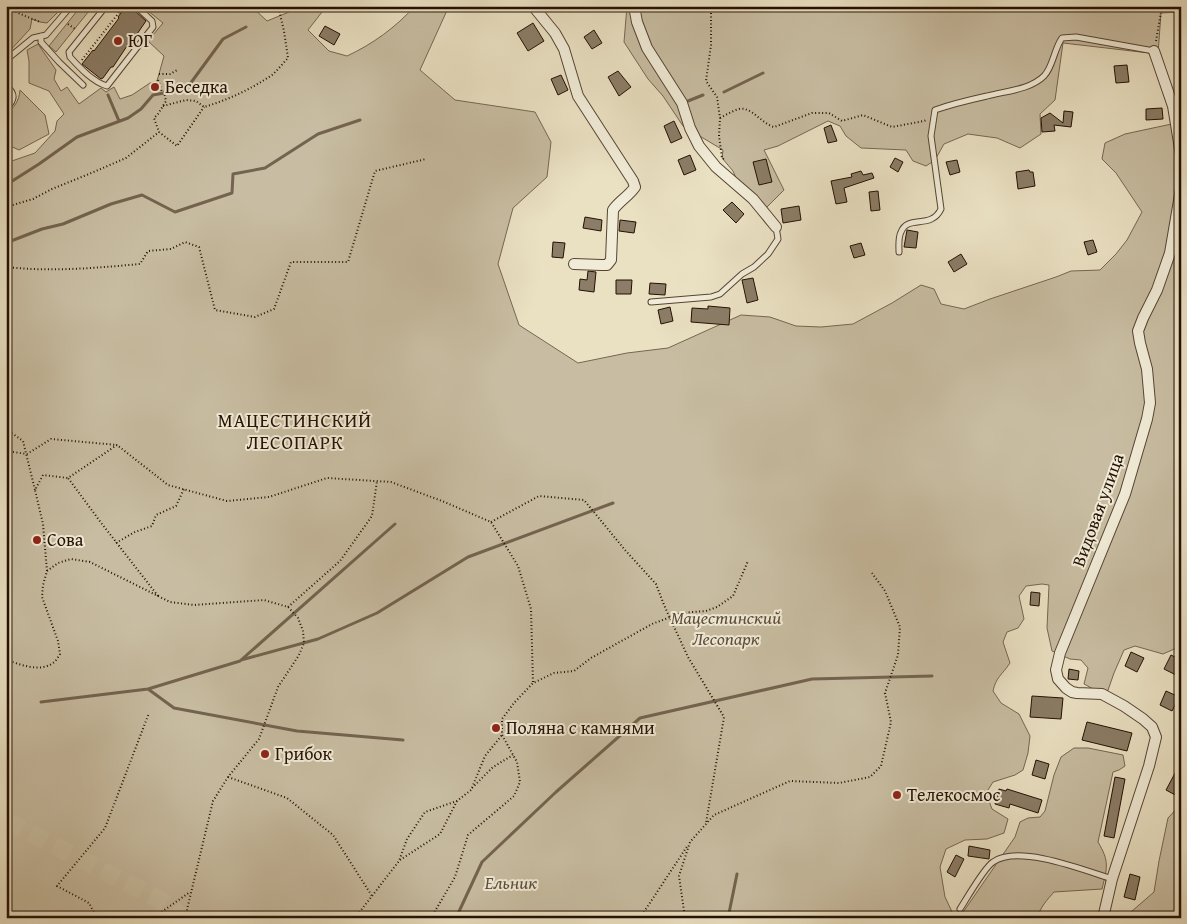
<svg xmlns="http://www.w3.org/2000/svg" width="1187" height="924" font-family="'Gentium Book Plus',serif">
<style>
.green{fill:#c8bda2;stroke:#766652}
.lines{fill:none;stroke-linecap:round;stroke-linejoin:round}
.stream{stroke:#73634f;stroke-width:3}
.building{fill:#8b7d67;stroke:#241003}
.trunk-tunnel{stroke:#ccc2a6;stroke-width:18;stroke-dasharray:18 9;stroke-linecap:butt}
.service-casing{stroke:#564433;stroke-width:7}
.minor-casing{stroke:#564433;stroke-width:12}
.path{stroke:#241003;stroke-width:2;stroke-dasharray:1 2.5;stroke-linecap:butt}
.service{stroke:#f1ecd8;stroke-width:5}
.minor{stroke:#f1ecd8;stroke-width:10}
.poi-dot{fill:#8f2418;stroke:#f1ecd8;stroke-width:2}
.labels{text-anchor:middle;stroke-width:4;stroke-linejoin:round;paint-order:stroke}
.poi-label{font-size:18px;fill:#241003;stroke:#f1ecd8;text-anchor:start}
.street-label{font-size:18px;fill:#241003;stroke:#f1ecd8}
.park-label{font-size:18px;font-style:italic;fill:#5d4d3b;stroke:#f1ecd8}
.neighbourhood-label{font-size:19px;letter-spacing:1px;fill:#241003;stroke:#f1ecd8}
</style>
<rect width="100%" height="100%" fill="#eae1c3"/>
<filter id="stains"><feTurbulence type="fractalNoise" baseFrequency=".004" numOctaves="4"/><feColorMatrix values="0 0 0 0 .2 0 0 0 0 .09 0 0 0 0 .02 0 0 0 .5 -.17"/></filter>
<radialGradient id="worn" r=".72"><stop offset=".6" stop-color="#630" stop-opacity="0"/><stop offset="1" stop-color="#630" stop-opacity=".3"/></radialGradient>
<path class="green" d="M6,6H59V11L47,23L40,22L32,19L30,29L6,55Z
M81,6H93L56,52L49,46Z
M142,6H251L267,21L289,12L294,6H317L322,12L308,30L329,51L347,56C373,44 396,27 415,6H449L420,70L455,100L535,112L551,142L547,177L513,208L498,264L519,325L578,363L627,353L668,348L741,315L770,317L796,326L821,327L853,324L892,303L921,285L934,289L941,304L964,309L990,299L1056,277L1071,271L1100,270L1116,254L1127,240L1142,212L1116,173L1102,159L1105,143L1125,134L1181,122V646L1163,654L1135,646L1124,650L1114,673L1107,693L1097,691L1084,684L1088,668L1081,660L1070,659L1052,651L1047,628L1049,585L1042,584L1026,586L1019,596L1024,619L1018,628L1007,632L1003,642L1010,663C1002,675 996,677 993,691L1001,703L1019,714L1030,736L1028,753L1023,770L1015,775L993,782L986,793L992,809L1008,819L1004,833L987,839L965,840L946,849L940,867L945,897L955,918H6V163L35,153L55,131L57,121L64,114L49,91L29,83V61L27,50L38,44L56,70L54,79L61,91L67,87L79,104L101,88L106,92L114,87L120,99L132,95L150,83L157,81L164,56L148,41L163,23Z
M627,6H1181V12L1161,13L1158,54L1063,43L1055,100L1040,114L1041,134L1020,148L997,138L968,134L944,144L935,160L926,166L913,161L906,150L861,148L846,136L840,126L828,121L778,146L764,150L784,190L763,211L740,187L733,171L722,158L723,150L683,126L663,96L648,79L624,42Z
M20,90L45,115L49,134L19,150L6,144V115C14,107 19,102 20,90Z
M1074,748H1088L1123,755L1125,766L1119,770L1113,772L1098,842C1110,862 1107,868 1102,889L1054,892C1048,899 1039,908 1038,918H959L1015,837L1020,822L1028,818L1040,817L1045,811L1054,775L1061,757Z
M1181,804V918H1124L1154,892L1159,861L1168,818Z"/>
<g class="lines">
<path class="stream" d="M724,92L763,73
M108,95L119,121
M683,103L703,95
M6,185L39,164L77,137L128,118L141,109L153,95L164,93L190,84L223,39L246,27
M6,239L11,241L42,229L63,224L111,204L142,195L175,212L232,193L233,174L265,168L318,134L360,120
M241,660L318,639L377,613L468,557L613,503
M148,689L174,708L297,731L403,740
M41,702L148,689L240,661L395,524
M456,918L482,862L556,792L640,718L812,679L932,676
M728,918L737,874"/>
</g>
<path class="building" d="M126,6H132L133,9L146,21L137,34V36L130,46H127L113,67H111L103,78L101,79L82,64L93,50L94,51L119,18L118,17Z
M533,23L544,41L528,51L517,33Z
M325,26L340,34L334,45L319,36Z
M594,30L602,43L592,49L584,37Z
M1127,65L1129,82L1116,83L1114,66Z
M618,71L631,87L619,96L608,77Z
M561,75L568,90L558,95L551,79Z
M1162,108L1163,119L1146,120V109Z
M1064,111L1073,112L1071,127L1054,125L1055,131L1042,132L1041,118L1050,113L1063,123Z
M674,121L682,138L671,143L664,126Z
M831,125L837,141L828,143L824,128Z
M690,155L696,170L684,175L678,160Z
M895,158L903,162L898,172L890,167Z
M766,159L772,182L759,185L753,162Z
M957,160L960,172L950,175L946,162Z
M1029,170L1030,172H1033L1035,186L1018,189L1016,172Z
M861,171L863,175L872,173L874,178L844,188L847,202L836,204L831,181L852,177L851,174Z
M878,191L880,210L871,211L869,192Z
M732,202L744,214L736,223L723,210Z
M799,206L801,220L783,223L781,209Z
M585,217L602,220L601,231L583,228Z
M620,220L636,222L634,233L619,231Z
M907,230L918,232L916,248L904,247Z
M1093,240L1097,252L1088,255L1084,242Z
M553,242L565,243L563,258L552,257Z
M861,243L865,255L854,258L850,246Z
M961,254L967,264L954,272L948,262Z
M588,271L596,272L594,292L579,290L580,279L587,280Z
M753,278L758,300L747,303L742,280Z
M616,280H632L631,294H616Z
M650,283L666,284L665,295L649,294Z
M708,306L730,308L729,325L691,322L692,308L708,309Z
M670,307L673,321L661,324L658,310Z
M1031,592L1040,593L1039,606L1030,605Z
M1131,652L1144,658L1137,672L1125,666Z
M1171,655L1181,660V666L1176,675L1164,669Z
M1069,669L1079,671L1078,680L1068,679Z
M1166,691L1179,697L1172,711L1160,705Z
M1032,696L1063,698L1061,719L1030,717Z
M1087,722L1132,733L1127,751L1082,740Z
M1036,760L1049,764L1045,779L1032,775Z
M1181,762V798L1166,790Z
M1115,777L1125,779L1114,838L1104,836Z
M999,789L1006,791L1007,789L1042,800L1038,813L1010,804L1009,808L995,804Z
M969,846L990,850L989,859L968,856Z
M956,855L964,859L955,877L947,872Z
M1130,874L1140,877L1135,900L1124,897Z"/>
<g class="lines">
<path class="trunk-tunnel" d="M6,821L158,899L184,918"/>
<g class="service-casing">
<path id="service" d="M106,6L69,52L70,57C80,68 93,82 107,86L153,27L152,21L136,6
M41,36V42L59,62L83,85
M6,60L33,38L46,35L71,6
M6,85C16,94 15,100 6,109
M899,252C899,246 898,238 901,232C908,214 931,230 941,209L931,136L935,110C952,104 969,100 987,96C1005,91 1030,90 1044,76C1053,67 1054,49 1062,38L1076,37L1154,51
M651,302L711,297L720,294L742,274L754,267L768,254L778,239L776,227
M960,909C967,898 984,868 993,862C1018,844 1084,870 1112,879"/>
</g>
<g class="minor-casing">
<path id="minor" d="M533,6L555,33L564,49L578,96L633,181L635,187C629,196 619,201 613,210L611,260L607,265H601L574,264
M634,6L637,22L647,48L682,103L690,128L699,146L716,167L753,199L776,227
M1103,918L1112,879L1149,766L1156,737L1152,727L1143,719L1124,706L1102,694L1077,693L1072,692L1066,688L1058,679L1056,670L1060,653L1125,494L1147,419L1150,403L1147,369L1140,343L1138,331L1143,318L1157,290L1170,253L1181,189V155L1173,106L1154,51"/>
</g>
<path class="path" d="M711,6V45L706,81L717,97L720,118L719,136L722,158L724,159
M6,7C17,13 28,17 40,22
M68,24L75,29
M1156,41L1162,6
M82,60L124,6
M159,74H170L177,70
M158,80L162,92H164L166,101L158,114L154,118L159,132L177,146L204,107
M163,106L186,100L196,101L204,107C228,100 251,89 272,75C278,70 283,63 288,58L284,31L278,6
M720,118C726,115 732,111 739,109C751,106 762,124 774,127L812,113H829L842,121L863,115L892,127L924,121L926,120
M6,207L33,199L52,189L89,174L126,158L159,132
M6,267C51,272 96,268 140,264L148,251L171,249L185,242L199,247L215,310L255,317L274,309L291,262H348L375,171L426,159
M6,429L23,441L35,490
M6,451L27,454L51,439L117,445
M491,522L539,496L584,500L625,550L656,584L664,605L688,657L724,717L706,823
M116,543L135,532L152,526L156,515L176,506L184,489
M47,571L58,563L71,559L90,562L170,602L194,605L264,600L288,607L298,618L303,631L304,643L299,655L278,687L259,739L228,777L213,801L185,918
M158,596L102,524L68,478L117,445L168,485L227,501L269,497L327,478L391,482L442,501L491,522L518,566L531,609L533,683
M288,607L340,561L372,516L377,481
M6,660C20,664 39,673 53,663C56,661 58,657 60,654L58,641L42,597L43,585L47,571L43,524L35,490L43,475L68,478
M228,777L287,798L333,835L372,896
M472,788L493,767L513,755
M400,860L440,834L457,801
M97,918L89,903L57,886L105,828L149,713
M153,918L190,892
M355,918L399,861L407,839L425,812L457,801L471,790L485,756L502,735
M431,918L455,877L468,835L514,796L520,782L517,762L502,735V719L514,703L533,683L554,673L574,671L591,658L652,624L681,613L706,611L717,607L733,596L748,561
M640,918L688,845
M685,918L679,876L690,842L714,815L790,781L839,783L870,777L881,766L891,722L885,693L898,655L900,627L885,591L872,573"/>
<use href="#service" class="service"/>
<use href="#minor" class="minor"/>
</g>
<g class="poi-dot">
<circle cx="118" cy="41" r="5"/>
<circle cx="155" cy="87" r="5"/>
<circle cx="37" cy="540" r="5"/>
<circle cx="496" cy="728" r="5"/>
<circle cx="265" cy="754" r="5"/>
<circle cx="897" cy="795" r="5"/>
</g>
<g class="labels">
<g class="poi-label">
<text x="128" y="47">ЮГ</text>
<text x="165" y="93">Беседка</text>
<text x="47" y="546">Сова</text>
<text x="506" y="734">Поляна с камнями</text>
<text x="275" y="760">Грибок</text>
<text x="907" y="801">Телекосмос</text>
</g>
<g class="street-label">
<text transform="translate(1098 510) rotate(-70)" y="6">Видовая улица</text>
</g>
<g class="park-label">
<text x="726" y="624">Мацестинский<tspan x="726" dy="21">Лесопарк</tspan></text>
<text x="511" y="889">Ельник</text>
</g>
<g class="neighbourhood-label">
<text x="295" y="427">МАЦЕСТИНСКИЙ<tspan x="295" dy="22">ЛЕСОПАРК</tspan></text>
</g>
</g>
<rect width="1187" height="924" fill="none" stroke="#eae1c3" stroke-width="25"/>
<rect x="8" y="8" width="1172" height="909" fill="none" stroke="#241003" stroke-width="2.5"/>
<rect x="12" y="12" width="1162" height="899" fill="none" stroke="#241003"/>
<rect width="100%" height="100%" filter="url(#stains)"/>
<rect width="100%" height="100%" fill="url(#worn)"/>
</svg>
